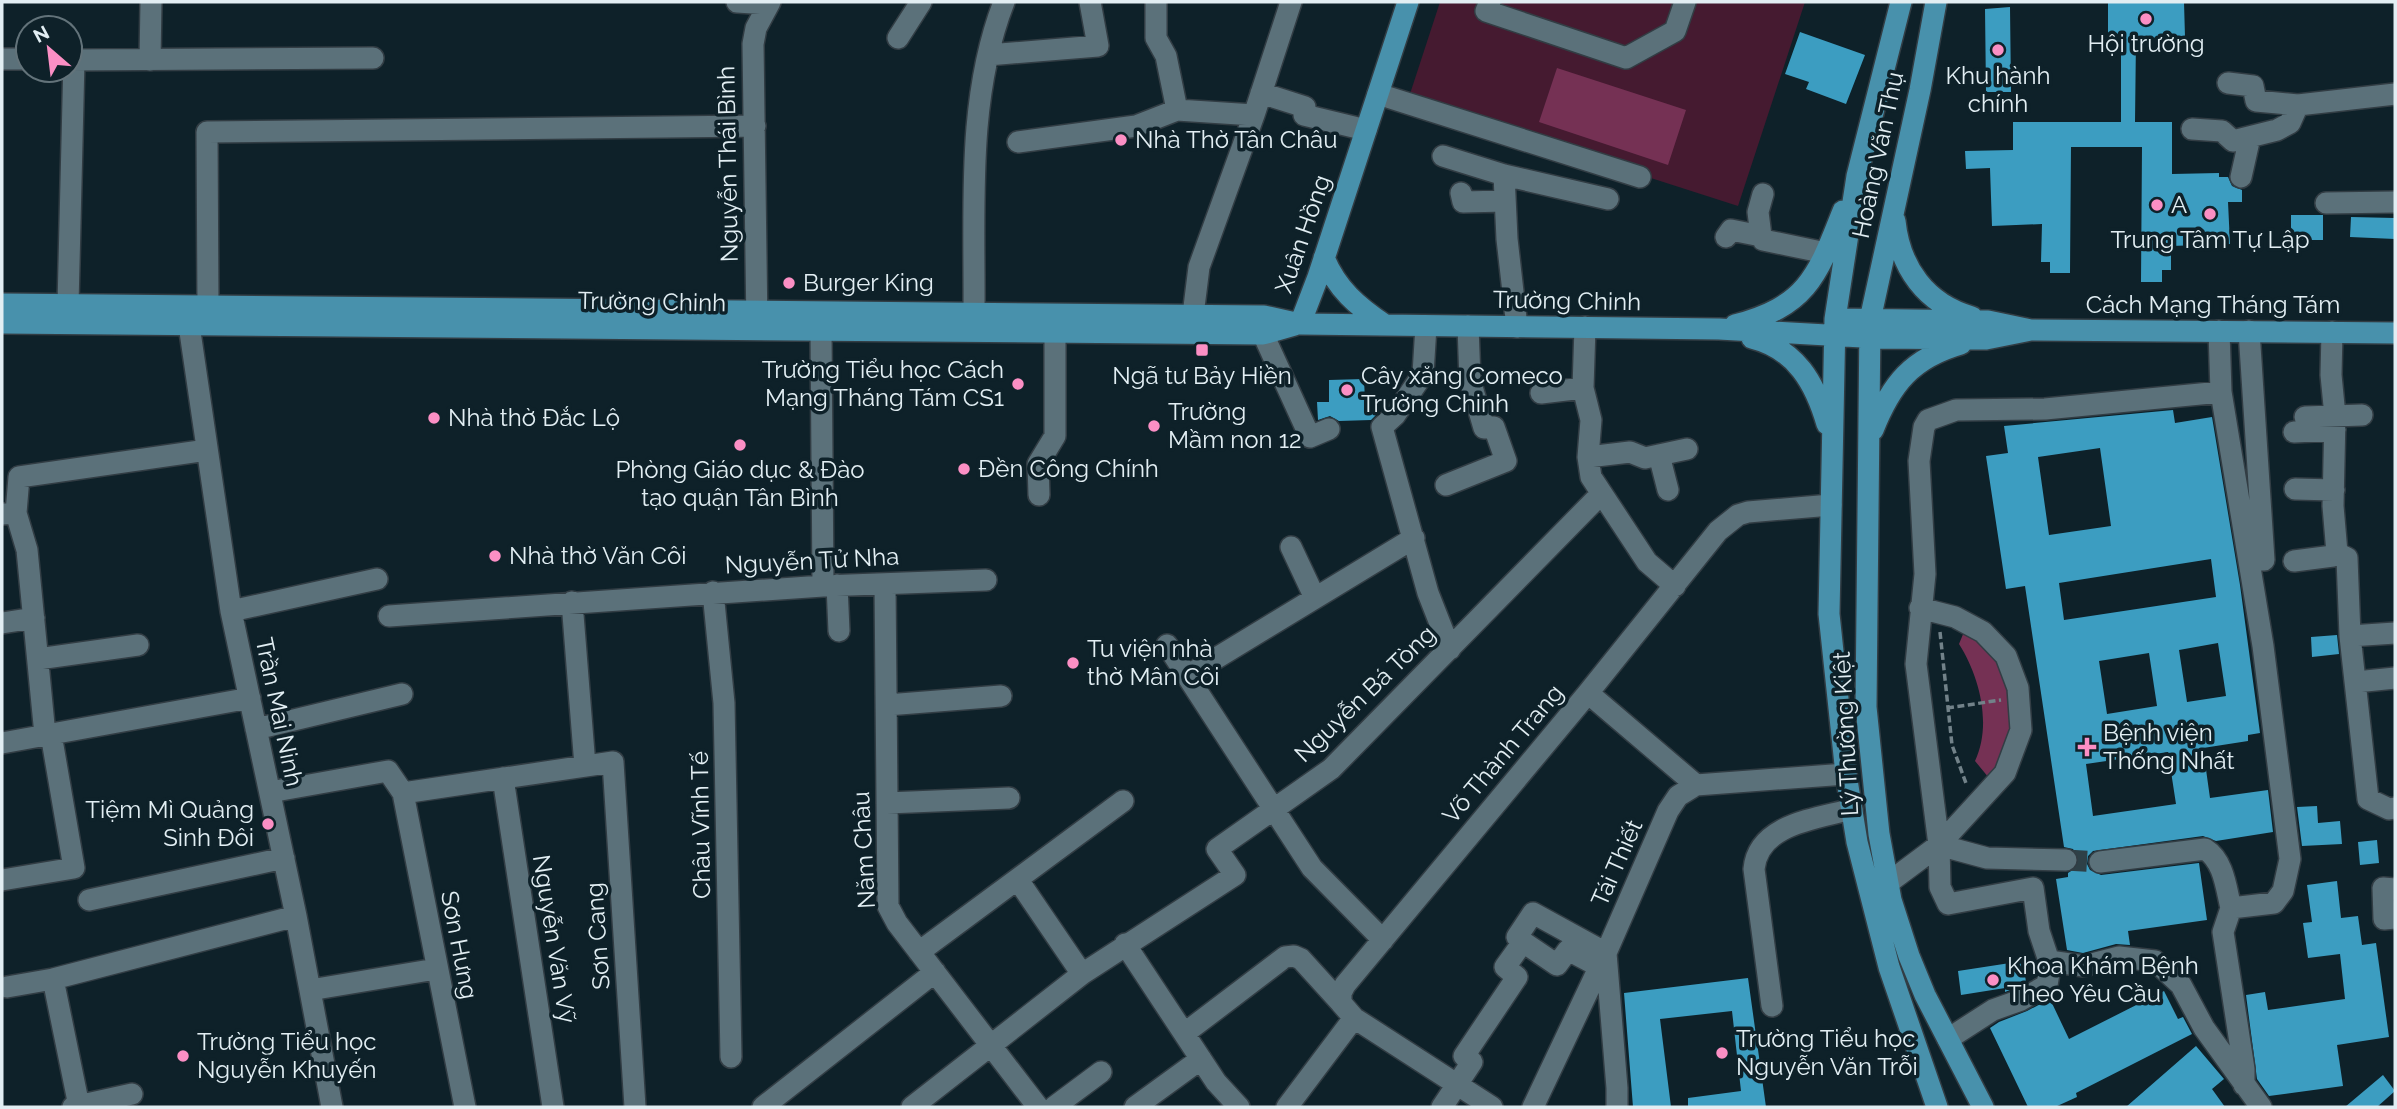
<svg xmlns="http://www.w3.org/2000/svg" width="2397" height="1109" font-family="Raleway,sans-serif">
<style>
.green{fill:#451a30}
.water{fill:#753154}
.building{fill:#3c9dc1;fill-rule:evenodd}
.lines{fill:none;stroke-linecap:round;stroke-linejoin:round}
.minor-tunnel{stroke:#2e4047;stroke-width:21;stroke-dasharray:21 10;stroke-linecap:butt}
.minor-casing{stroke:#323d44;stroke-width:24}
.major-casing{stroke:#323d44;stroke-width:24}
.path{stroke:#728289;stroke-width:3.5;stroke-dasharray:7 3.5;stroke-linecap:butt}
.minor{stroke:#5b717a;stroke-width:21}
.major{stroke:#4891ac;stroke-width:21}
.poi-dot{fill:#fb8fc4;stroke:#0e2129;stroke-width:2.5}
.labels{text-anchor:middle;stroke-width:7;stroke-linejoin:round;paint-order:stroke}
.poi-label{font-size:24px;fill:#e2eef3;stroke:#0e2129;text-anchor:start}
.street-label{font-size:24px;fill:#e2eef3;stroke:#0e2129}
</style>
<rect width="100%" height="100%" fill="#0e2129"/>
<path class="green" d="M1440,2H1805L1738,206L1408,100Z"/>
<path class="water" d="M1557,68L1686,110L1668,165L1539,122Z
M1966,627L2005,670L2014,721L2006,754L1989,778L1975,761C1992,725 1980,677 1959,644Z"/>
<path class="building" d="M2108,2H2184L2185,37L2136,38L2135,122H2172V174L2219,173V177H2228L2232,186L2242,190V202H2228L2230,244L2171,246V270H2162V282H2141L2142,147H2071L2070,273H2050V262H2041L2042,224L1992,226L1990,168L1966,169L1965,151L2013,150V122H2121V39H2108Z
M2010,7L2011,92H1986L1985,9Z
M1800,32L1865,55L1846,104L1806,89L1809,82L1785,74Z
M2291,215H2323V240H2291Z
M2351,217L2395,218V239L2350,237Z
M1364,379L1365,401H1372L1379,412L1371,420L1339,421L1330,416L1318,420L1317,402H1329V380Z
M2173,410L2175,423L2212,417L2240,585L2260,733L2248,735V741L2203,748L2210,798L2268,790L2273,832L2216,841L2203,836L2093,851L2088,856L2087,864L2090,870L2101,875L2199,863L2207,920L2128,931L2130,945L2116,944L2083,953L2067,950L2056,879L2068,877V873L2077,867L2079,860L2073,849L2064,847L2025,586L2006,589L1986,456L2008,453L2004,426ZM2100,448L2111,526L2049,535L2038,457ZM2211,559L2216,597L2064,620L2059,583ZM2218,643L2226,696L2187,702L2179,650ZM2149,653L2157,706L2107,714L2099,661ZM2168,752L2176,804L2093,816L2086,764Z
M2337,635L2339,654L2312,657L2311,637Z
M2317,806L2318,823L2340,821L2342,844L2302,846L2297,807Z
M2377,840L2379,863L2360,865L2358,842Z
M2337,881L2341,918L2358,916L2362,945L2376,943L2389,1037L2337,1045L2343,1086L2269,1096L2257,1079L2246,995L2265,992L2268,1010L2345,999L2340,954L2308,958L2303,923L2312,922L2307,885Z
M2023,961L2026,982L2015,988L2005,992V988L1961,995L1958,971Z
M1748,978L1766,1107H1688V1098L1741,1091L1732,1011L1660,1019L1671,1107H1633L1624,993Z
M2164,991L2178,1019L2183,1017L2192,1034L2076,1093L2077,1097L2055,1107H2028L1990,1028L1999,1022L2027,1011L2050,999L2069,1039Z
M2196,1046L2224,1079L2212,1089L2225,1107H2126Z
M2383,1075L2395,1091L2377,1107H2345Z"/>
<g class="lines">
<path class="minor-tunnel" d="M2066,860L2100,862"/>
<g class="minor-casing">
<path id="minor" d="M737,2L768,4
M1156,2V38L1166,56L1177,110
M1490,2L1486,11L1626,58L1675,31L1685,2
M898,38L921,2
M988,55L1098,46L1090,2
M2,59H28
M70,60L373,58
M150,60L151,2
M2228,83L2253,86L2256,101L2298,105
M1261,93L1305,107L1304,115L1366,130
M1378,94L1640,177
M2192,129L2222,131L2233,141L2277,130L2290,123L2298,105L2395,94
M1018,142L1136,126L1177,110L1254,115
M1443,156L1504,175L1608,199
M1504,175L1507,239L1517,327
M2241,177L2250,137
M1461,193L1463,202L1505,201
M2326,203L2395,202
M1761,236L1758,212L1763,194
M1726,237L1731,230L1761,236L1763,240L1826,253
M68,305L74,60
M208,306L207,132L755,126
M974,313C975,211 966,99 1004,2
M1193,315L1199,267L1254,115L1291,2
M189,325L231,611L296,916L332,1107
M1426,326L1423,374L1395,415L1382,427L1428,593L1450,649
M1585,327L1583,388L1591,420L1588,457L1591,477L1647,562L1675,586
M757,328L753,44L756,28L770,2
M821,331L823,586
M2219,331L2221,392
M2249,331L2264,560
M2332,332L2331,375L2335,416L2333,506L2337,553L2347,558L2350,636L2368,799L2389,809L2395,808
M1263,334L1310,437L1329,429
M1541,393L1583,388
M2305,417L2362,415
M2294,432L2335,430
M1659,455L1668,490
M1588,457L1630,452L1645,458L1687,449
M1446,485L1506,461L1494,427L1484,428L1470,380L1468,326
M2295,489L2334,490
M1039,495L1038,464L1055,436V333
M16,513L27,550L45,735
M2,514L16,513L19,477L207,450
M1291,547L1315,598
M2294,561L2333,556L2337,553
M885,584L888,906L897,923L1038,1107
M837,585L839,631
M713,592L724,703L731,1057
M572,602L585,766
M231,611L377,579
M389,616L823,586L986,580
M2,623L34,618
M2350,636L2395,633
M1167,645L1312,868L1383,940
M38,659L138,645
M1187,676L1414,538
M2356,682L2395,678
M1588,693L1696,785
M887,705L1001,696
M256,729L402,694
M2,743L250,698
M503,778L553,1107
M270,792L388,771L403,793L465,1107
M403,793L613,762L635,1107
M887,803L1009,798
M1939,845L1987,858L2066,860
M2100,862L2205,849C2224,861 2226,888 2231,908L2274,903L2283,891L2290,859L2263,646L2221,392L2045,409L1956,410L1928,420L1924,427L1919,461L1925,574L1916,664L1939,845L1940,887L1948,904L2033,888L2039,931L2049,961L2084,966L2119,957L2155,961L2181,985L2204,1028L2261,1107
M2,880L74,868L51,734
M1018,880L1082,974
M1888,883L1939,845L2005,773L2021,730L2018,688L2006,656L1983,632L1955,617L1920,608
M2395,889L2383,888L2384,919L2395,918
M89,900L284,858
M2231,908L2223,932L2244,1069V1085
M1523,942L1557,965L1568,950L1600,967
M1125,944L1216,1082L1239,1107
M919,952L1123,801
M53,979L79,1106
M7,987L53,979L296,916
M310,990L436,969
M1772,1006L1754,869C1758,824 1816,819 1852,809
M1354,1018L1492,1107
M1185,1033L1285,957L1294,956L1301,959L1341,1003
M1948,1039L1993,1010L2021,1000L2047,985L2051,961
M73,1107L132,1094
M763,1107L935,972
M912,1107L1082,974L1235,875L1217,849L1331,769L1601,494
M1054,1107L1101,1072
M1135,1107L1201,1059
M1287,1107L1354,1018L1341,1003V993L1345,985L1588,693L1718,531L1738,515L1748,512L1831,505
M1442,1107L1472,1062L1464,1056L1517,977L1505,967L1523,942L1517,937L1533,913L1606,953L1617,1088V1107
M1533,1107L1606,953L1668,811L1678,796L1696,785L1846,774"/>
</g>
<g class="major-casing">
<path id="major" d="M1901,2L1857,176L1835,319L1829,614L1846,774L1857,842L1889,967L1937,1107
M1936,2L1920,90L1870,320L1866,707L1879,834L1891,900L1909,956L1925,995L1983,1107
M1895,221C1900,268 1926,304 1972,317
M1324,258C1337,289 1357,306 1385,325
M2,304L1264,316L1300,324L1719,329L1880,338L1986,339L2031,330
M1835,319L1988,321L2031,330L2395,333
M2,323L1263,334L1295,325
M1300,324L1318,277L1408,2
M1735,325C1807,306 1817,277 1843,211
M1752,338C1796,349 1815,383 1827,424
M1873,430C1891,384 1912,358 1961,344"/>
</g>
<path class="path" d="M1940,632L1952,745L1967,786
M1947,708L2001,700"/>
<use href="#minor" class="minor"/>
<use href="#major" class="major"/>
</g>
<g class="poi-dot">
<circle cx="2146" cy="19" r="7"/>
<circle cx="1998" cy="50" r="7"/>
<circle cx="1121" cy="140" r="7"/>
<circle cx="2157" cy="205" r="7"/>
<circle cx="2210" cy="214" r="7"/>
<circle cx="789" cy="283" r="7"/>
<rect x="1195" y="343" width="14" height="14" rx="3.5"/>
<circle cx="1018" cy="384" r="7"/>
<circle cx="1347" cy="390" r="7"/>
<circle cx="434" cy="418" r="7"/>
<circle cx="1154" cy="426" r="7"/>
<circle cx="740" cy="445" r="7"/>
<circle cx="964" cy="469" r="7"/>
<circle cx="495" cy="556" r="7"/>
<circle cx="1073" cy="663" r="7"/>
<path d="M2083.5 736.5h7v7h7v7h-7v7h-7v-7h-7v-7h7z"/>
<circle cx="268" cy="824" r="7"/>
<circle cx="1993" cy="980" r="7"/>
<circle cx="1722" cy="1053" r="7"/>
<circle cx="183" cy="1056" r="7"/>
</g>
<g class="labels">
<g class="poi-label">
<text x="2146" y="52" text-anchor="middle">Hội trường</text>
<text x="1998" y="84" text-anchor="middle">Khu hành<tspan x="1998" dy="28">chính</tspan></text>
<text x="1135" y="148">Nhà Thờ Tân Châu</text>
<text x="2171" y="213">A</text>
<text x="2210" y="248" text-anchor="middle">Trung Tâm Tự Lập</text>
<text x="803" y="291">Burger King</text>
<text x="1004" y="378" text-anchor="end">Trường Tiểu học Cách<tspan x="1004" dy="28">Mạng Tháng Tám CS1</tspan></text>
<text x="1202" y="384" text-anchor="middle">Ngã tư Bảy Hiền</text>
<text x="1361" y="384">Cây xăng Comeco<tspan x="1361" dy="28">Trường Chinh</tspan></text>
<text x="1168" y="420">Trường<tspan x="1168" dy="28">Mầm non 12</tspan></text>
<text x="448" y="426">Nhà thờ Đắc Lộ</text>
<text x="978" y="477">Đền Công Chính</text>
<text x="740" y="478" text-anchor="middle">Phòng Giáo dục &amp; Đào<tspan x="740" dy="28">tạo quận Tân Bình</tspan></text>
<text x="509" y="564">Nhà thờ Văn Côi</text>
<text x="1087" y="657">Tu viện nhà<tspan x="1087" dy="28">thờ Mân Côi</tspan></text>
<text x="2103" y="741">Bệnh viện<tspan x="2103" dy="28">Thống Nhất</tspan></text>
<text x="254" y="818" text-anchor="end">Tiệm Mì Quảng<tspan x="254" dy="28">Sinh Đôi</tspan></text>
<text x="2007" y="974">Khoa Khám Bệnh<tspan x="2007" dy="28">Theo Yêu Cầu</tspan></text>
<text x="1736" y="1047">Trường Tiểu học<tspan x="1736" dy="28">Nguyễn Văn Trỗi</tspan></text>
<text x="197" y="1050">Trường Tiểu học<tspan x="197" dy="28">Nguyễn Khuyến</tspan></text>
</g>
<g class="street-label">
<text transform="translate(1878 155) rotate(-78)" y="8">Hoàng Văn Thụ</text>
<text transform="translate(728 164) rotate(-91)" y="8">Nguyễn Thái Bình</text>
<text transform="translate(1303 234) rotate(-71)" y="8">Xuân Hồng</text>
<text transform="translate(1567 301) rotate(1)" y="8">Trường Chinh</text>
<text transform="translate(652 302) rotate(1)" y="8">Trường Chinh</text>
<text x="2213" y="313">Cách Mạng Tháng Tám</text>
<text transform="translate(812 561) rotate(-3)" y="8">Nguyễn Tử Nha</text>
<text transform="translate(1365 694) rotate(-44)" y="8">Nguyễn Bá Tòng</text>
<text transform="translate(279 712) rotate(78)" y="8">Trần Mai Ninh</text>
<text transform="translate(1846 734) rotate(-93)" y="8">Lý Thường Kiệt</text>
<text transform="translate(1503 754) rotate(-50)" y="8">Võ Thành Trang</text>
<text transform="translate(701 825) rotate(-91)" y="8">Châu Vĩnh Tế</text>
<text transform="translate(864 850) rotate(-93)" y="8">Năm Châu</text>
<text transform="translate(1617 863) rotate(-66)" y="8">Tái Thiết</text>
<text transform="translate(598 936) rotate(-94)" y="8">Sơn Cang</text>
<text transform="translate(554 939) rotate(81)" y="8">Nguyễn Văn Vỹ</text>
<text transform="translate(459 945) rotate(79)" y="8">Sơn Hưng</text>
</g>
</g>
<rect width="2397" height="1109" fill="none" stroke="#e2eef3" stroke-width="7"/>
<g transform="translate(49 49) rotate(332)"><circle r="33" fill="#0e2129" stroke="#63737a" stroke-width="2"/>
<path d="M0-5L12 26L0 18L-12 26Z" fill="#fb8fc4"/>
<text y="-10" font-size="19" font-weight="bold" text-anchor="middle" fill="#e2eef3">N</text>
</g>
</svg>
